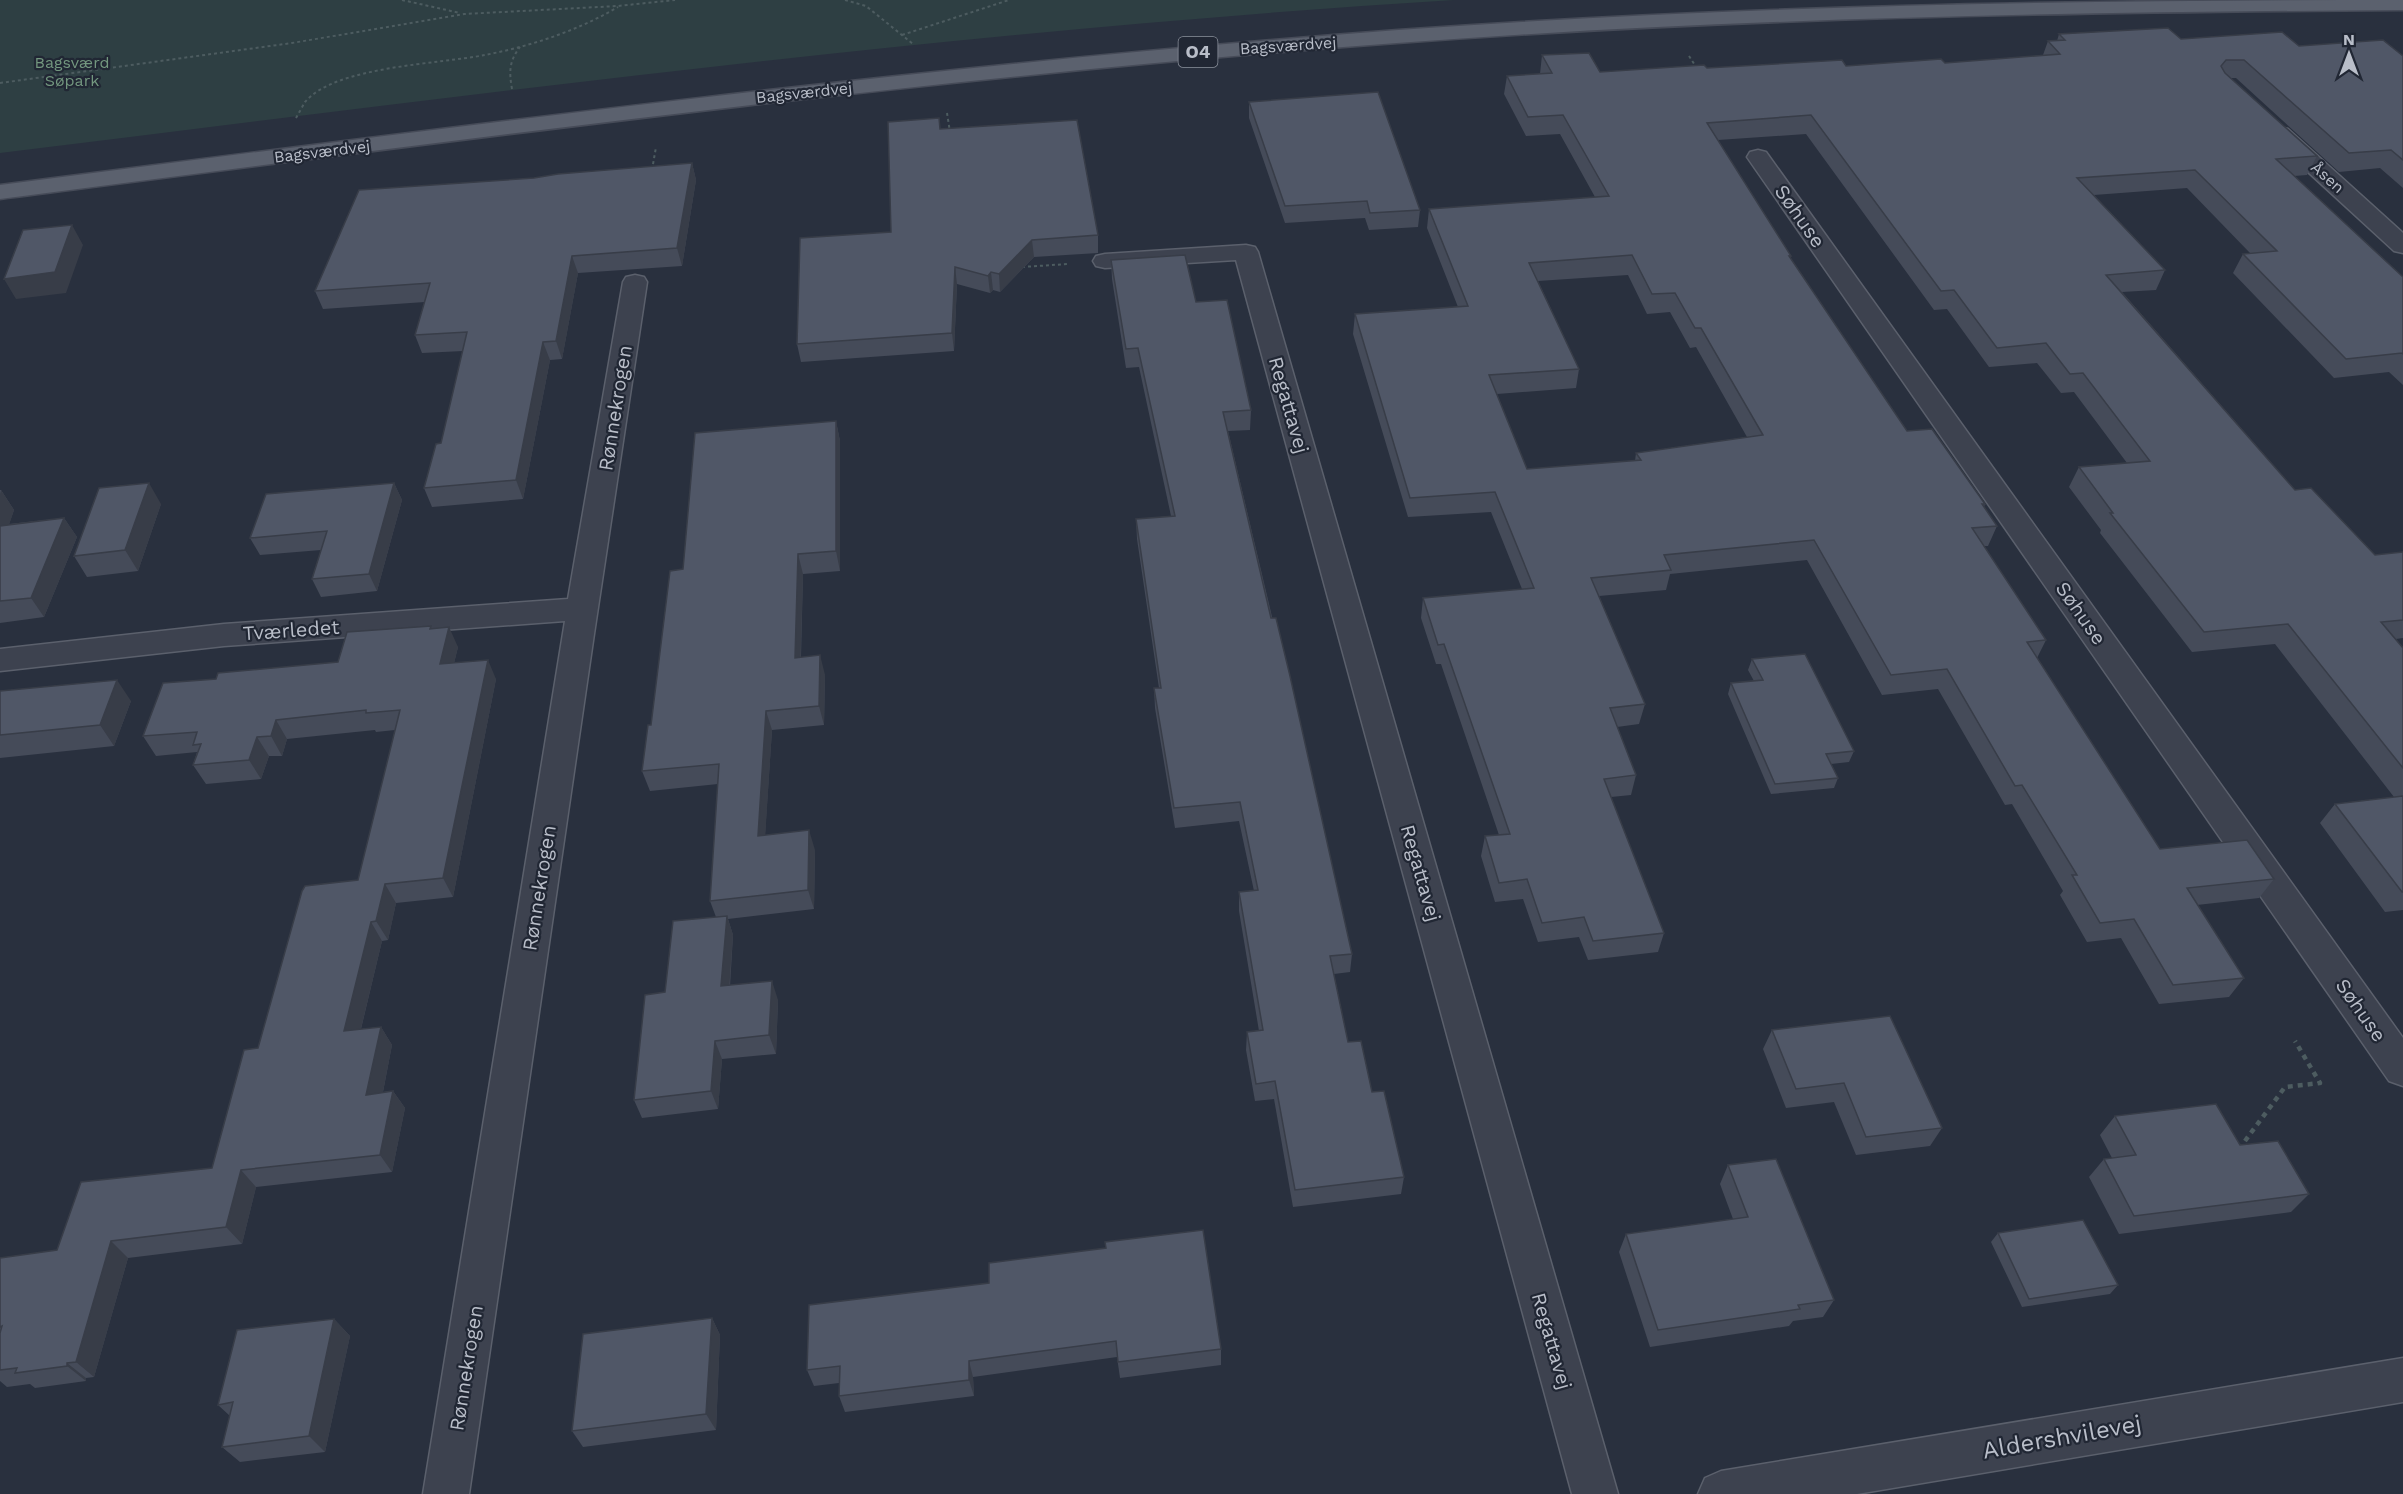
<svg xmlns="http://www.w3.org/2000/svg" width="2403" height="1494" font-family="'Work Sans',sans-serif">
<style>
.green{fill:#2e3f43}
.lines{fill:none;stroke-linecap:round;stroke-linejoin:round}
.minor-casing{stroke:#5b606c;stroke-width:3}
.major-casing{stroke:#464b58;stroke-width:3}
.path-far1{stroke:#4d5c60;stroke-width:2;stroke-dasharray:3 3;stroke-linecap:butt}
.path{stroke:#4d5c60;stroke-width:4.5;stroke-dasharray:5 5;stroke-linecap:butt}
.minor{fill:#3d424f;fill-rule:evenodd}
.major{fill:#5b616e;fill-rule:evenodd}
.wall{fill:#454b59;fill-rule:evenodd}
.shaded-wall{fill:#383d48}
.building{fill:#505767;stroke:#383d48;stroke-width:1.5;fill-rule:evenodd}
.labels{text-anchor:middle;stroke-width:4.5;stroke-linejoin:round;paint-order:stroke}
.far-street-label{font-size:16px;fill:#b9bec9;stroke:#212734}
.far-park-label{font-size:16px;fill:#73977f;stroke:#212734}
.shield{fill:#212734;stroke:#8b919c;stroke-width:1.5}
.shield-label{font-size:18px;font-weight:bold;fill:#b9bec9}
.street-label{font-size:20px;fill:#b9bec9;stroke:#212734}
.near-street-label{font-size:24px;fill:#b9bec9;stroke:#212734}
</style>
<rect width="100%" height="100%" fill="#29303e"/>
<path class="green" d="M0,0H1454C967,30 484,93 0,153Z"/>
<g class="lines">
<g class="minor-casing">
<path id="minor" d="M2280,127L2288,129L2403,233V253L2394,251L2272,139L2269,134L2272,129Z
M1758,150L1766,152L2403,1038V1086L2389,1081L1747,157L1750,152Z
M1246,245L1255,247L1258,252L1618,1494H1572L1236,260L1105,268L1096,266L1093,261L1096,256L1105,254Z
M635,275L644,277L647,282L594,634L469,1494H423L565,621L224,646L0,671V649L224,624L568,599L623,282L626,277Z
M2403,1358V1402L1857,1494H1698L1705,1478L1721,1471Z"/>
</g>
<g class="major-casing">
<path id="major" d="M2403,0V10C2067,12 1732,18 1397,43C930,77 465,139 0,199V185C465,125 930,65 1398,30C1732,6 2067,0 2403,0Z"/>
</g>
<path class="path-far1" d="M402,0L460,13
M845,0L866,6L913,44
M902,35L1009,0
M1689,56L1698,70
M0,83L292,43L464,14L618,6L675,0
M512,89C509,72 509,61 520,47
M947,113L950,132
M296,118C299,113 302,107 305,102C335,66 440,64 485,55C531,46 577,31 618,7
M652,170L656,147
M1022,267L1068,264"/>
<path class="path" d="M2239,1149L2285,1087L2320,1083L2295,1041"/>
<use href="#minor" class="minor"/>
<use href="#major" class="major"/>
</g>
<path class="wall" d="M2059,34L2181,39L2299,46L2403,56V188L2380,168L2339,172L2236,78H2230L2317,156L2307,175L2294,176L2403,277V385L2389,372L2334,378L2233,273L2243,254L2250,253L2187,188L2094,195L2165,270L2156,290L2122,292L2295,490L2375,555L2403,552V638L2396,639L2403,648V910L2385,912L2320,823L2335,804L2394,797L2275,644L2192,652L2100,533L2101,530L2069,487L2079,467L2127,463L2074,392L2061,393L2037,363L1989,367L1947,309L1934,310L1806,134L1718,140L1791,256L1790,259L1907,431L1985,504L1984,507L1997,526L1988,546H1984L2046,640L2037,658L2160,849L2274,879L2259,898L2197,905L2244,978L2229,997L2159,1004L2121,938L2087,942L2060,895L2063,891L2012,804L2005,805L1938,689L1882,695L1807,560L1670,574L1666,590L1599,596L1645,704L1639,724L1617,727L1636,775L1631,795L1611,797L1664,933L1658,952L1588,960L1579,937L1538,942L1523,899L1495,902L1481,856L1485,836L1499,835L1441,664H1436L1421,618L1423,598L1522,589L1491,512L1408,517L1353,334L1355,314L1458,307L1427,228L1429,209L1595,197L1560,134L1526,136L1504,94L1507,76L1540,74L1542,55L1600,72L1707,68L1846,66L1945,63L2043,55L2048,41H2057ZM1628,275L1647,314L1670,312L1690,348L1696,347L1747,437L1636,453L1635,461L1527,469L1497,394L1576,388L1579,369L1538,281Z
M1249,102L1420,210L1418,227L1369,230L1365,218L1285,223L1249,118Z
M940,129L1098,235V253L1034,257L1000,292L993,290L990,293L957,284L954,351L801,362L797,344L891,232Z
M692,163L696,180L682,266L578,273L562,359L550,360L523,499L432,507L424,488L441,443L463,351L422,353L415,335L425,302L323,309L315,291L534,178Z
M1111,260L1196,302L1251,410L1250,430L1228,431L1352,954L1350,972L1334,974L1348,1042L1372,1092L1404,1177L1401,1194L1293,1207L1274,1099L1255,1101L1246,1050L1247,1032L1259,1031L1239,911V892L1254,891L1239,821L1175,828L1155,708L1154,688H1159L1137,539L1136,519L1171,516L1139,367L1126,368L1112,279Z
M836,421L840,441V571L803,574L801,657L825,675L824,725L772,730L765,835L815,850L814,909L728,919L733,935L730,986L778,1000L776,1054L722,1059L718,1109L642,1118L634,1100L665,992L716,917L710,901L718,784L650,791L642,771L683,569Z
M394,483L402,500L377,591L321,597L312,579L321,550L260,555L250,538Z
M0,490H1L14,510L9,524L64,518L77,537L44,617L0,623Z
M161,504L138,571L87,577L74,556Z
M432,629L458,647L454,663L496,679L453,897L396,903L388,940L382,941L361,1029L381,1027L392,1045L383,1092L393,1091L405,1108L392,1172L256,1187L242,1244L128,1258L94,1377L86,1378V1381L35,1388L30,1384L7,1387L0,1381V1258L57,1250L212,1168L258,1048L358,880L395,730L376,732L375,730L287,739L282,756H269L261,779L206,784L193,765L197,752L156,756L143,736L216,679L338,662Z
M1752,659L1854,751L1849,762L1831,764L1838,778L1834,788L1771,794L1728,694L1731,683L1754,681L1748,670Z
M0,691L131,701L114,746L0,758Z
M1772,1030L1942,1128L1930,1146L1856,1155L1834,1102L1786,1108L1763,1049Z
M2115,1116L2240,1145L2309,1194L2291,1212L2119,1234L2089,1177L2104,1159L2112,1158L2100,1135Z
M1728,1165L1834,1300L1823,1317L1793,1321L1789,1326L1650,1347L1619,1252L1626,1234L1733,1219L1720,1184Z
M1998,1233L2118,1285L2110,1294L2022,1307L1991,1242Z
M809,1305L1221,1349V1365L1120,1378L1117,1357L973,1377L974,1396L845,1412L839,1396V1383L814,1386L807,1370Z
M712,1318L720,1335L716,1430L583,1447L572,1431Z
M334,1319L350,1336L325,1452L240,1462L222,1447L230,1416L218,1405Z"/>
<path class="shaded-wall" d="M692,163L696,180L682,266L677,248Z
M72,225L83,245L66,293L16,299L4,279Z
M1032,240L1034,257L1000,292L999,274Z
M572,256L578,273L562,359L556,341Z
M955,267L957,284L954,351L952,333Z
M991,272L993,290L990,293L988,276Z
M543,342L550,360L523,499L516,480Z
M836,421L840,441V571L836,551Z
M149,483L161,504L138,571L125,550Z
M394,483L402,500L377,591L369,574Z
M1,490L14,510L2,546L0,544V494Z
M64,518L77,537L44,617L31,598Z
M798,554L803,574L800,678L795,658Z
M449,627L458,647L449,684L440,664Z
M820,655L825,675L824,725L819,706Z
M488,660L496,679L453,897L443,878Z
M117,680L131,701L114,746L100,725Z
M766,711L772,730L764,855L758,836Z
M276,720L287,739L282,756L271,736Z
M257,737L269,756L261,779L249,760Z
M809,830L815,850L814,909L808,890Z
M385,884L396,903L388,940L376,921Z
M727,916L733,935L728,1005L721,986Z
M371,922L382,941L356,1049L344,1031Z
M772,981L778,1000L776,1054L769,1035Z
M381,1027L392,1045L379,1112L366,1095Z
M715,1041L722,1059L718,1109L711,1091Z
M393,1091L405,1108L392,1172L380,1155Z
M241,1170L256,1187L242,1244L226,1227Z
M111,1241L128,1258L94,1377L76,1362Z
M712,1318L720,1335L716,1430L706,1414Z
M334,1319L350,1336L325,1452L309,1436Z
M969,1361L973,1377L974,1396L969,1380Z
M67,1363L86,1378V1381L67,1366Z"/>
<path class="building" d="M2168,28L2181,39L2282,32L2299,46L2383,40L2403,56V160L2391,150L2349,153L2244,60H2226L2221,66L2225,73L2317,156L2276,159L2403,277V354L2402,353L2346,359L2243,254L2277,251L2195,170L2077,178L2165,270L2106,275L2295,490L2311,488L2375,555L2403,552V620L2381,622L2403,648V768L2288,624L2204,632L2110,513H2113L2079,467L2150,461L2083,373L2070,374L2046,343L1997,348L1954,290L1941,291L1811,115L1707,123L1791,256H1789L1907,431L1932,429L1985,504H1982L1997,526L1972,528L2046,640L2027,642L2160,849L2247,840L2274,879L2187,888L2244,978L2173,985L2134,919L2100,923L2072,875H2077L2022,785L2015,786L1947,669L1891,675L1814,540L1664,555L1671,570L1591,578L1645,704L1610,708L1636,775L1604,779L1664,933L1593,941L1584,917L1542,923L1527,879L1499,883L1485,836L1510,834L1444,644L1438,645L1423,598L1534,588L1495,492L1410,498L1355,314L1468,306L1429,209L1609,196L1563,115L1528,117L1507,76L1552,73L1542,55L1589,53L1600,72L1704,65L1707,68L1842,60L1846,66L1941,59L1945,63L2060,54L2048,41L2065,40L2059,34ZM1632,255L1652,294L1675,293L1695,328H1701L1763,435L1636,453L1641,460L1527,469L1489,375L1579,369L1529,263Z
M1378,92L1420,210L1370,213L1367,201L1285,206L1249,102Z
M939,118L940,129L1077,120L1098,235L1032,240L999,274L991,272L988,276L955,267L952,333L797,344L800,238L891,232L888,122Z
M692,163L677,248L572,256L556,341L543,342L516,480L424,488L436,444L441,443L467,332L415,335L430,283L315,291L359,190L534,178L558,174Z
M72,225L55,272L4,279L23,230Z
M1185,255L1196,302L1227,300L1251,410L1223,412L1271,618H1276L1290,676L1352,954L1330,956L1348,1042L1361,1041L1372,1092L1384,1091L1404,1177L1295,1190L1275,1081L1256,1084L1247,1032L1263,1030L1239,892L1258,890L1240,802L1174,808L1154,688H1161L1136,519L1175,516L1138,348L1126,349L1111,260Z
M836,421V551L798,554L795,658L820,655L819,706L766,711L758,836L809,830L808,890L710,901L719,764L642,771L648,725H651L670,571L683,569L695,433Z
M149,483L125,550L74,556L99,488Z
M394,483L369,574L312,579L327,531L250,538L266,494Z
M64,518L31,598L0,601V526Z
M431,626L430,629L449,627L440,664L488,660L443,878L385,884L376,921L371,922L344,1031L381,1027L366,1095L393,1091L380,1155L241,1170L226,1227L111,1241L76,1362L67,1363V1366L15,1373L17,1368L0,1370V1333L2,1326L0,1327V1258L57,1250L81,1182L212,1168L244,1050L258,1048L302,891L305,886L358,880L400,710L366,713V710L276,720L271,736L257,737L249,760L193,765L201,744L193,745L197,732L143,736L163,683L216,679L218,673L338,662L347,632Z
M1805,654L1854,751L1826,754L1838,778L1775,784L1731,683L1763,680L1752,659Z
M117,680L100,725L0,735V691Z
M2403,796V892H2402L2335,804Z
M727,916L721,986L772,981L769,1035L715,1041L711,1091L634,1100L645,995L665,992L673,921Z
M1890,1016L1942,1128L1866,1137L1844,1083L1796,1089L1772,1030Z
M2216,1104L2240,1145L2278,1141L2309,1194L2134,1216L2104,1159L2136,1155L2115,1116Z
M1776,1159L1834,1300L1798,1305L1800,1309L1658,1330L1626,1234L1748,1217L1728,1165Z
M2083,1220L2118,1285L2029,1299L1998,1233Z
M1203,1230L1221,1349L1118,1362L1116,1341L969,1361V1380L839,1396L840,1366L807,1370L809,1305L989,1283V1263L1106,1248L1105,1242Z
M712,1318L706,1414L572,1431L583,1334Z
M334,1319L309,1436L222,1447L233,1402L218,1405L237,1330Z"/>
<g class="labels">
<g class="far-street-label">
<text transform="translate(1288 45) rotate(-4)" y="6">Bagsværdvej</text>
<text transform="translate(804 92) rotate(-6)" y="6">Bagsværdvej</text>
<text transform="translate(322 151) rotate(-7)" y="6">Bagsværdvej</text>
<text transform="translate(2328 177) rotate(42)" y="6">Åsen</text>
</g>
<g class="far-park-label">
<text x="72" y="68">Bagsværd<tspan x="72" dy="18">Søpark</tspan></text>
</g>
<rect class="shield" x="1178.5" y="37" width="39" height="30" rx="4.5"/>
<g class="shield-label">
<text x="1198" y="58">O4</text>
</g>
<g class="street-label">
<text transform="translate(1800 216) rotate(55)" y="7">Søhuse</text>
<text transform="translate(1289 405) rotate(74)" y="7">Regattavej</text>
<text transform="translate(615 408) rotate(-81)" y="7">Rønnekrogen</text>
<text transform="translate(2081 613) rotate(55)" y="7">Søhuse</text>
<text transform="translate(291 630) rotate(-4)" y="7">Tværledet</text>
<text transform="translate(1421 873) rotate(74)" y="7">Regattavej</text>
<text transform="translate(539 888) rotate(-81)" y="7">Rønnekrogen</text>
<text transform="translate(2361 1010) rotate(55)" y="7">Søhuse</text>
<text transform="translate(1552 1341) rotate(74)" y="7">Regattavej</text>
<text transform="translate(466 1368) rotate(-81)" y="7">Rønnekrogen</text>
</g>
<g class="near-street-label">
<text transform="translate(2062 1437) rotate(-10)" y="8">Aldershvilevej</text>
</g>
</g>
<g transform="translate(2349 54)" stroke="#212734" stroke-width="4.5" paint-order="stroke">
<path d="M0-4.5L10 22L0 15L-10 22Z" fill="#b9bec9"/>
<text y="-9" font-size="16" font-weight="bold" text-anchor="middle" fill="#b9bec9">N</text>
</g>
</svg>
